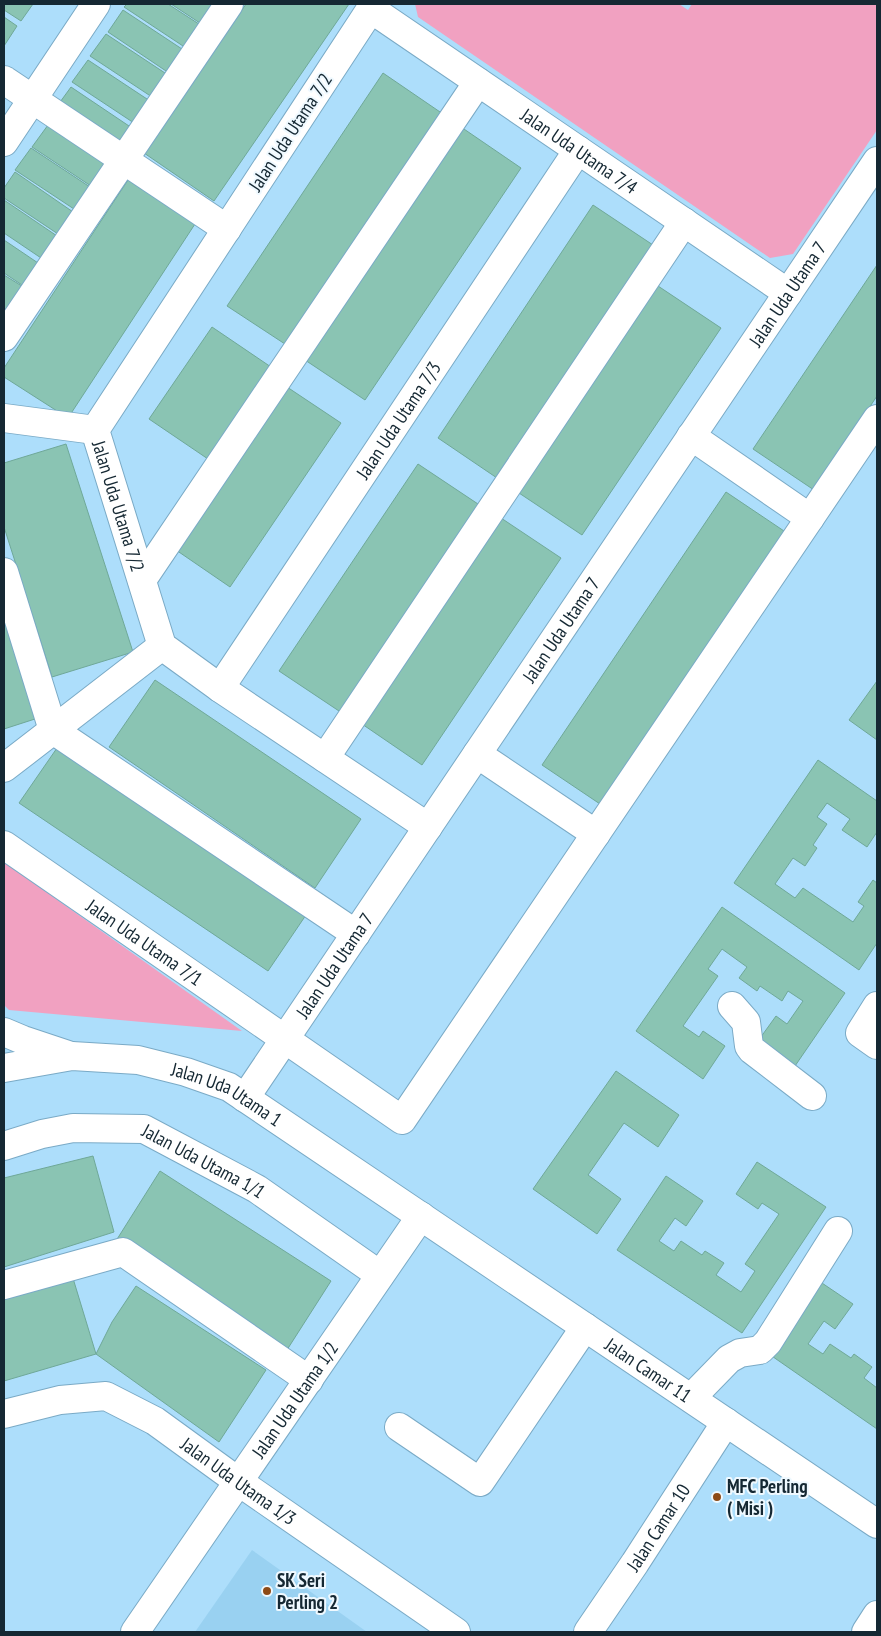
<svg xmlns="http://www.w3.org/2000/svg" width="881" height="1636" font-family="'PT Sans Narrow',sans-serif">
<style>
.built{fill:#99d1f1}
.green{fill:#f1a1c1}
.building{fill:#8ac4b3;stroke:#6fa898}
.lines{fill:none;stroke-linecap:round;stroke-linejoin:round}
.minor-casing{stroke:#7aaac6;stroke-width:30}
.minor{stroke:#fff;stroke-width:28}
.poi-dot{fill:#8d4b17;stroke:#eff9ff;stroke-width:2}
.labels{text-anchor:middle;stroke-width:4;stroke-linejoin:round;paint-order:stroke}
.street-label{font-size:19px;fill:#152833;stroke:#eff9ff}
.poi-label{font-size:19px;font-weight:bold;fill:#152833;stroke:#eff9ff;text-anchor:start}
</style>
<rect width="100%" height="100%" fill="#addefb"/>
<path class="built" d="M252,1550L367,1632H195Z"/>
<path class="green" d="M415,4H679L688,10L692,4H877V130L793,254L770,258L418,17Z
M4,862L242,1031L9,1010L4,1005Z"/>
<path class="building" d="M4,4H33L21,21L4,10Z
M127,4H168L202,26L186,48L124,7Z
M171,4H217L203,25Z
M246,4H349L214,201L144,153Z
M123,10L185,51L169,73L108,32Z
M4,17L17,26L4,46Z
M106,34L168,75L152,97L90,56Z
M88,60L150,101L134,123L72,82Z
M383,73L443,114L288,346L227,306Z
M71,87L132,128L117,150L55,109Z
M48,125L110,165L94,188L32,147Z
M461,127L521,168L365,400L305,360Z
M31,148L93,189L77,211L15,170Z
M15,172L76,214L61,236L4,198V188Z
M128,180L195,224L68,418L4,377V368Z
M4,200L60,238L44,260L4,233Z
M593,205L653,245L497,478L438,438Z
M4,240L41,265L25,287L4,273Z
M877,265V396L814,490L753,449Z
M4,275L25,288L8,311L4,307Z
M658,286L721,328L582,535L519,493Z
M212,327L271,367L208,459L149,419Z
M287,387L341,423L230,587L176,550Z
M66,444L133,652L52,677L4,527V463Z
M418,464L481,506L342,713L279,671Z
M726,492L787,533L603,806L542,765Z
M498,516L561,558L422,765L359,722Z
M4,610L38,718L4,729Z
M155,680L361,819L315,888L109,747Z
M877,681V740L849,720Z
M57,748L306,915L268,971L19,803Z
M818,760L877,801V832L867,847L842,830L850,819L827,803L817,817L827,824L813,845L817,848L805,866L793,858L775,884L795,898L803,888L853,922L864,906L858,902L873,880L877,883V943L859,970L734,883Z
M722,907L845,993L795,1066L758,1041L776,1016L787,1024L803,1001L788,991L782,1001L760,986L757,991L739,978L747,967L722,949L708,969L718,976L683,1026L699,1037L703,1031L725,1046L703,1079L636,1031Z
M616,1071L679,1115L658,1147L624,1123L588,1175L621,1199L597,1234L533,1189Z
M93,1156L114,1232L4,1267V1178Z
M757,1162L826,1207L742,1333L617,1250L666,1176L703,1201L686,1226L675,1218L659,1241L674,1251L681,1241L702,1255L705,1251L724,1263L716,1275L741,1292L755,1271L745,1264L779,1214L762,1203L758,1209L736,1194Z
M160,1171L331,1281L285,1353L114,1244Z
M72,1275L96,1354L4,1381V1296Z
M816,1279L853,1304L835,1329L824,1321L808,1344L823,1354L830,1344L851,1358L854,1354L872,1367L864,1378L877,1388V1429L766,1352Z
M136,1286L266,1370L219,1442L96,1354L112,1322Z"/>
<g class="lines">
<g class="minor-casing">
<g id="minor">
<path id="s1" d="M374,4L95,430L162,646L220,688L428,827"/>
<path id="s2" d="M371,9L788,293"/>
<path d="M4,80L227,229"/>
<path d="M4,142L96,4"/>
<path d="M4,337L229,4"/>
<path d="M4,418L95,430"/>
<path d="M691,436L810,518"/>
<path d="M4,572L53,730L356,934"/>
<path d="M142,580L478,82"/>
<path id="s3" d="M220,688L578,150"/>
<path d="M477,754L596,834"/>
<path d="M325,758L684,222"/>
<path d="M4,768L162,646"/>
<path id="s4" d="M4,845L402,1120L877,419"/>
<path d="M732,1006L746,1022L749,1046L752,1050L812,1096"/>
<path d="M877,1006L860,1033L877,1045"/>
<path d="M4,1032L23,1040L68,1055"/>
<path id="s5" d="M4,1068L72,1056L138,1060L186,1072L229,1087L877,1524"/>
<path id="s6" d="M245,1098L877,161"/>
<path id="s7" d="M4,1146L42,1134L73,1128L144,1129L257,1189L380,1275"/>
<path d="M4,1285L123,1252L309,1380"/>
<path d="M691,1398L729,1359L740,1353L760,1350L768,1342L838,1231"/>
<path id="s8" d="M4,1414L60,1400L106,1396L155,1421L239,1482L456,1632"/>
<path d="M399,1427L480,1482L585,1327"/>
<path id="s9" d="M135,1632L421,1216"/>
<path id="s10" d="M588,1632L635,1563L726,1422"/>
<path d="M866,1632L877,1615"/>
</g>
</g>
<use href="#minor" class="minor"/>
</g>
<g class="poi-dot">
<circle cx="717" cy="1497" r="5"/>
<circle cx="267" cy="1591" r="5"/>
</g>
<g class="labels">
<g class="street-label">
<text transform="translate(290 132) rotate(-57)" y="7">Jalan Uda Utama 7/2</text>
<text dy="7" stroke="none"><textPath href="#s2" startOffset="252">Jalan Uda Utama 7/4</textPath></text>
<text dy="7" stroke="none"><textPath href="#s6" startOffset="970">Jalan Uda Utama 7</textPath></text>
<text dy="7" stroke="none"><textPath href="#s3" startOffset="322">Jalan Uda Utama 7/3</textPath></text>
<text dy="7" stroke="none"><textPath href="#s1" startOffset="589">Jalan Uda Utama 7/2</textPath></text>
<text dy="7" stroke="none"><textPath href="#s6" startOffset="565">Jalan Uda Utama 7</textPath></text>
<text dy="7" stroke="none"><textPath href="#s4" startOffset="171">Jalan Uda Utama 7/1</textPath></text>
<text dy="7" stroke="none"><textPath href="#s6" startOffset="160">Jalan Uda Utama 7</textPath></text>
<text dy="7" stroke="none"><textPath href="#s5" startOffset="231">Jalan Uda Utama 1</textPath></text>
<text dy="7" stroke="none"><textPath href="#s7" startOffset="210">Jalan Uda Utama 1/1</textPath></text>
<text dy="7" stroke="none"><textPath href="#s5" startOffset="736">Jalan Camar 11</textPath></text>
<text dy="7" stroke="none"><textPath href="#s9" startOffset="282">Jalan Uda Utama 1/2</textPath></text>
<text dy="7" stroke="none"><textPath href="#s8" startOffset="262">Jalan Uda Utama 1/3</textPath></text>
<text dy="7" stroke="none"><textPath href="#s10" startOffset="126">Jalan Camar 10</textPath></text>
</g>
<g class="poi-label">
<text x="727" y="1493">MFC Perling<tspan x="727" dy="22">( Misi )</tspan></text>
<text x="277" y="1587">SK Seri<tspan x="277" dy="22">Perling 2</tspan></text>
</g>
</g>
<rect width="881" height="1636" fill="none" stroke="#152833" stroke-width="10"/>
</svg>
